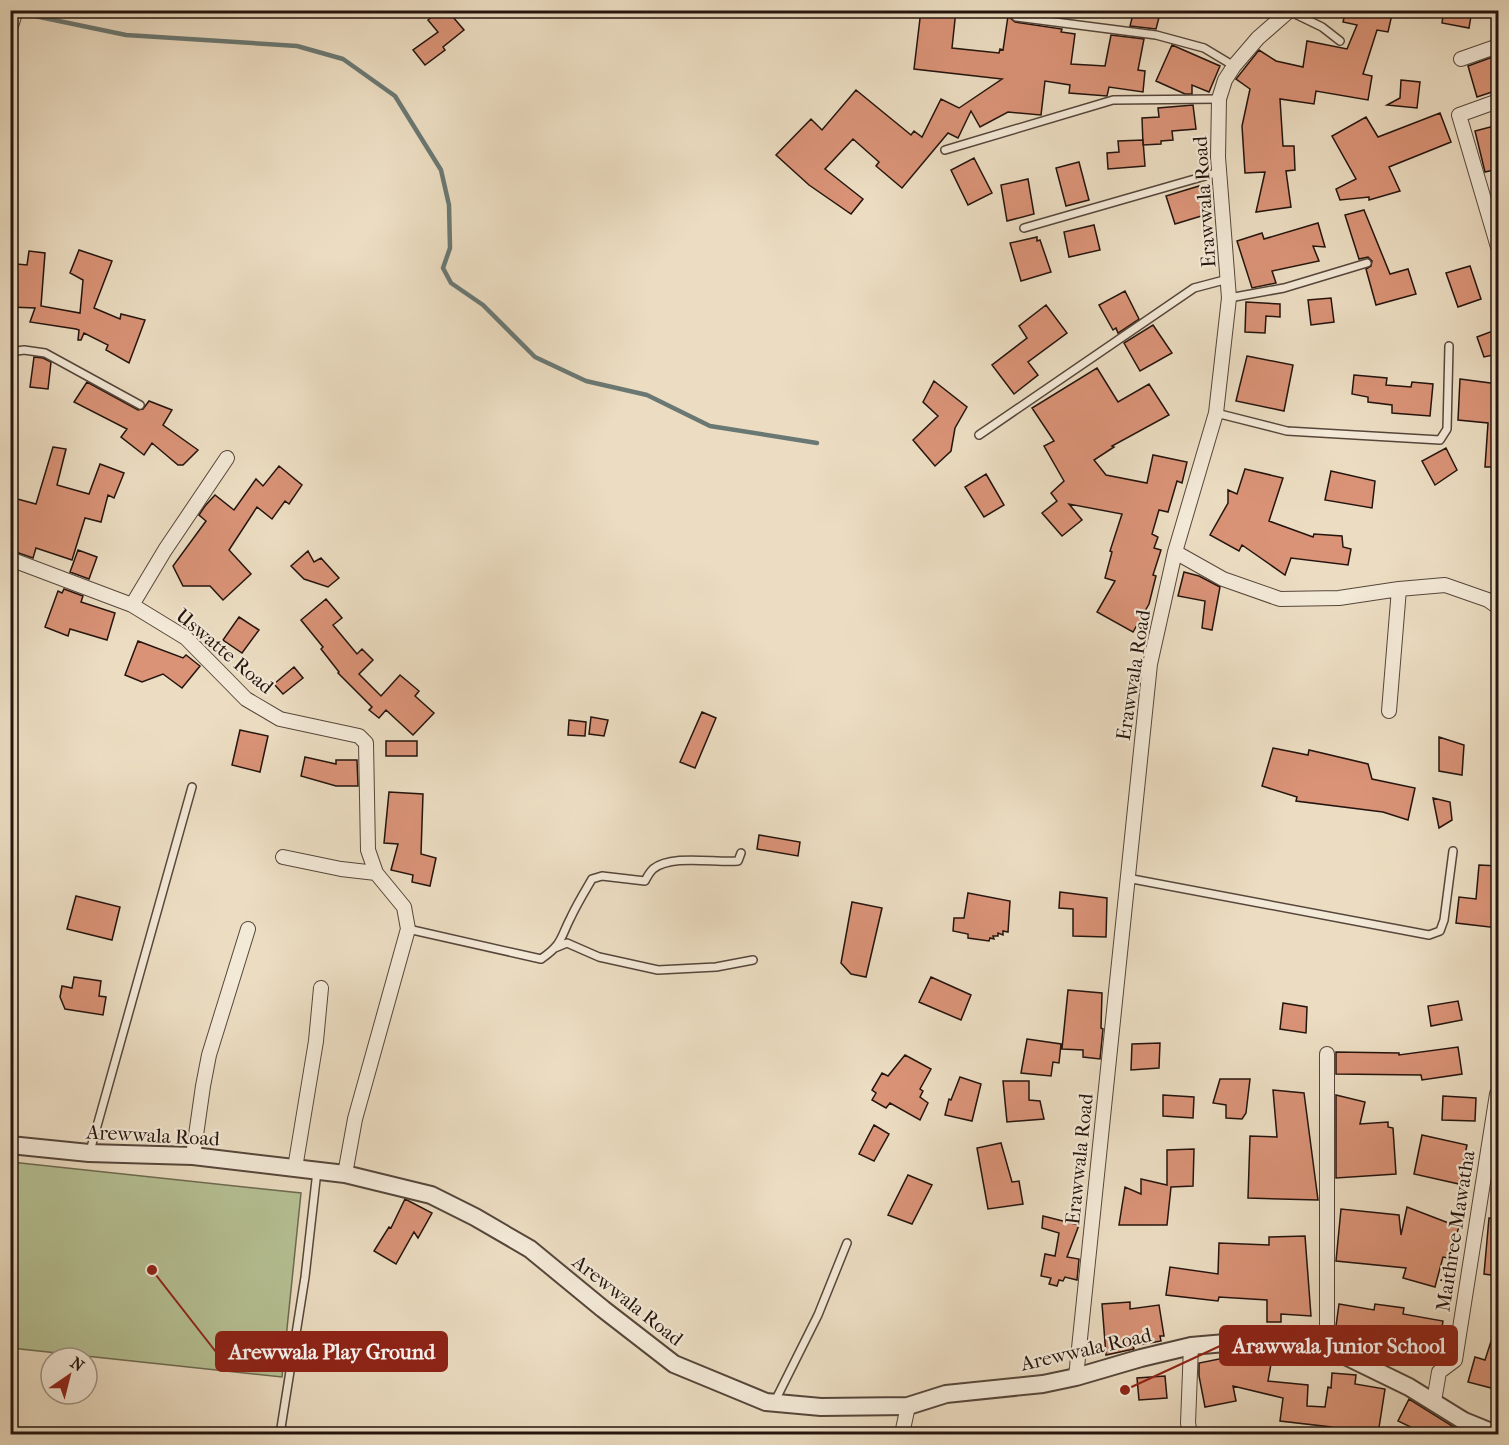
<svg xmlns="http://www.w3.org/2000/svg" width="1509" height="1445" font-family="'IM FELL French Canon',serif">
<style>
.green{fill:#b6c295;stroke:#6d6b52;stroke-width:1.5}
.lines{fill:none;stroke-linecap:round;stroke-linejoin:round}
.stream{stroke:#6a7873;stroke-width:4.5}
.building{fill:#da9377;stroke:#24140e;stroke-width:1.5}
.service-casing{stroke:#56463b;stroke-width:10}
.minor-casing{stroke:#56463b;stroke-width:16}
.tertiary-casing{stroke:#56463b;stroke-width:20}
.service{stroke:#f3e9d7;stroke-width:7}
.minor{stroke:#f3e9d7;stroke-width:14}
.tertiary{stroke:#f3e9d7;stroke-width:16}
.labels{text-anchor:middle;stroke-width:4.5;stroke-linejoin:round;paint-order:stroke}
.street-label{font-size:20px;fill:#24140e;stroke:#f3e9d7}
.leader{fill:none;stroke:#8f2418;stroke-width:2}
.callout-dot{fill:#8f2418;stroke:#f3e9d7;stroke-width:2}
.callout{fill:#8f2418;stroke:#8f2418;stroke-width:2}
.callout-label{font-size:21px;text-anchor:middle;font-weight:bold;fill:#fff}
</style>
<rect width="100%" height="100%" fill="#ecddc2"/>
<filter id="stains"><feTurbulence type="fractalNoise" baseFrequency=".00333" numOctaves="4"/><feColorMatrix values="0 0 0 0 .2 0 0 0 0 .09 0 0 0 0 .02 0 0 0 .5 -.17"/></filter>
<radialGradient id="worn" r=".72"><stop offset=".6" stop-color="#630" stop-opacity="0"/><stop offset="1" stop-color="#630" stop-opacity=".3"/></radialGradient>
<path class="green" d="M11,1162L301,1193L282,1377L11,1348Z"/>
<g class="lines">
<path class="stream" d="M30,15L126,35L297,46L343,59L395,96L441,170L449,205L450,248L443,268L451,283L483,305L535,357L586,381L647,395L710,426L817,443"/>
</g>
<path class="building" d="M440,10H447L464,30L443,47L445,50L425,65L413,50L438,32L428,20Z
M921,10H956L952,48L999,53L1000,49L1003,50L1008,16L1015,22L1062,29L1061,32L1075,34L1071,64L1105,66L1111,35L1144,39L1138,70L1145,71L1143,92L1109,87L1107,96L1069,93L1070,85L1045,81L1041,115L1008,112L980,127L971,111L958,138L948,133L902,188L876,166L879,162L853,139L825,169L863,199L851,214L809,185L776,155L811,119L822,130L856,90L911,135L914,131L922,137L941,99L959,108L1002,79L914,69Z
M1018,10H1066L1064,18Z
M1134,10H1161L1156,29L1130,26Z
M1346,10H1393L1388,32L1377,30L1363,74L1372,76L1368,100L1316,91L1314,104L1280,99L1283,146H1294L1295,170L1286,171L1291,207L1256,212L1265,172L1245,173L1242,126L1250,89L1236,79L1259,50L1276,61L1303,67L1307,41L1347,49L1357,25L1343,22Z
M1444,10H1472L1469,28L1442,23Z
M1172,45L1220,66L1209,92L1192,85V94H1185L1156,81Z
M1498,55V90L1477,97L1468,66Z
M1401,80L1420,82L1417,108L1387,105L1400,98Z
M1193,105L1196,129L1172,131L1173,140L1161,141V144L1143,145L1142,118L1159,117L1158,108Z
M1440,113L1451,142L1389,167L1400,191L1369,200V197L1340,200L1336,189L1356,179L1332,136L1366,117L1378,137Z
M1498,125V169L1485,172L1475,131Z
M1143,140L1145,166L1108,169L1107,153L1119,152L1118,141Z
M974,158L992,193L968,205L951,170Z
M1079,162L1089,200L1066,206L1056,168Z
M1028,179L1034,214L1007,221L1001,185Z
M1199,186L1208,214L1175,224L1166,196Z
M1364,210L1390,274L1408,269L1416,294L1376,305L1366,269L1371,266L1372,261L1368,257L1359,259L1345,215Z
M1318,223L1325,247L1313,246L1319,261L1272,271L1276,283L1252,288L1237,241L1262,233L1264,239Z
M1094,225L1100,250L1069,257L1064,232Z
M1037,237V241L1040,240L1051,272L1021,281L1010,243Z
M79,250L112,261L94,308L120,319L121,314L145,320L129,363L106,350L108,345L84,333L81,340H78L79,330L76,329L30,322L35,308L10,307V295H12L17,264L27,265L29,251L45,253L41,306L80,313L83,280L70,273Z
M1470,266L1481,299L1458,307L1446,273Z
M1125,291L1139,319L1118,333L1116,328L1113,330L1099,305Z
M1331,298L1334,322L1311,325L1308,300Z
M1246,302L1280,304V317L1266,316L1265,333L1245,332Z
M1046,305L1067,333L1028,362L1038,375L1014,394L992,365L1027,338L1019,326Z
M1153,325L1172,353L1140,371L1124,343Z
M1498,329V354L1484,357L1477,337Z
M1247,356L1293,365L1284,411L1236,401Z
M34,357L43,358L51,362L48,389L30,387Z
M1097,368L1118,402L1149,384L1169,415L1112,446L1114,447L1094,460L1106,475L1147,483L1153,455L1187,462L1182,483L1177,481L1168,512L1159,510L1152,534L1158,537L1154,548L1161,550L1153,575L1156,576L1149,604L1133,632L1097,612L1115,581L1105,578L1112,552L1110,551L1122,514L1069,504L1082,520L1062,536L1042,513L1057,501L1051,493L1064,481L1044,446L1054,441L1032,408Z
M1354,375L1387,378L1386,385L1411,387L1412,382L1433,384L1430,416L1392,413V405L1368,402V397L1352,394Z
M1460,379L1498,384V467H1485L1488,423L1458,420Z
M934,381L967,407L955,428L951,451L935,466L913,440L938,416L923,402Z
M87,382L138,410L143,409L149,401L172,410L163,425L198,450L183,465H178L152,443L144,455L121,437L127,429L74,402Z
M53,447L66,449L57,485L89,494L100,464L124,473L114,498L108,495L101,522L85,518L72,560L36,548L33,558L10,550V497L36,504Z
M1446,448L1457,470L1435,485L1422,461Z
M279,466L302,485L289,504L285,501L272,519L257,507L229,550L251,574L223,600L210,586H183L173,566L206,521L199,515L205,506L215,495L234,510L256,479L263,486Z
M1245,469L1283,478L1269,521L1313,537L1314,534L1342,536L1343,547L1351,549L1348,565L1291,558L1285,575L1242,545L1239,551L1210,535L1228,503V490L1237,494Z
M1331,471L1375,481L1372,508L1325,500Z
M986,474L1004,505L984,517L965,487Z
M78,550L97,557L89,579L70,572Z
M308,551L314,562L321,558L339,578L328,587L304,579L291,566Z
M1184,572L1199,576L1220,587L1212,630L1202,628L1205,601L1178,596Z
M64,589L83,596L81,602L115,613L107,640L70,629L68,636L45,627L58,591L62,593Z
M326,599L342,618L333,625L357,654L362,649L373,660L359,674L381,696L400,675L419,691L415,696L434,713L413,735L386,710L379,718L369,710L372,707L338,673L339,672L321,649L323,647L301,620Z
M239,617L259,630L242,653L223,640Z
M138,641L183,658L186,655L200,666L182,688L163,674L142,682L125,675Z
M294,667L303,678L283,694L274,684Z
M702,712L716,718L695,768L680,762Z
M591,717L608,720L604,736L589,734Z
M569,720L586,722L585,736L568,735Z
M240,730L268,736L260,772L232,765Z
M1439,737L1464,745L1462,775L1439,771Z
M386,741H417V756H386Z
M1273,748L1308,755L1309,750L1368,764L1372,779L1415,788L1408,820L1383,812L1296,801L1297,797L1262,786Z
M305,757L336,764V760H357L358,786H336L301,776Z
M389,792L423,794L421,854L436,858L430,886L412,882L413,875L391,870L398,844L384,843Z
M1433,798L1450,802L1452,820L1439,828Z
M759,835L800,842L798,856L757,849Z
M1479,865L1498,866V928L1456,923L1459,897L1476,899Z
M1060,892L1107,898L1106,937L1073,936V909L1059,908Z
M968,893L1010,901L1008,932L1003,931V935L998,933V936H993L994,939L990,938L989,941L968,938V934L953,931L954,918H964Z
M76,896L120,907L112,940L67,929Z
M852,902L882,908L866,977L851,974L841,963Z
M74,977L101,981L99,996L106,997L103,1015L65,1009L60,997L62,986L72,988Z
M931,977L971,995L961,1020L919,1002Z
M1068,990L1102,993L1101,1028L1103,1029L1100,1059L1083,1057V1050L1062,1049Z
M1458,1001L1462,1020L1431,1026L1428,1006Z
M1283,1003L1307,1007L1306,1033L1280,1029Z
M1027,1039L1061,1044L1059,1063L1053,1062L1051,1076L1021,1073Z
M1160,1043L1159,1068L1131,1070L1132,1044Z
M1458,1047L1462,1074L1422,1080L1421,1075L1336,1074V1052L1399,1053V1055Z
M905,1055L931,1069L920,1089L923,1091L920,1097L928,1103L920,1120L890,1103L886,1108L872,1100L876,1093L872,1090L882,1073L888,1076Z
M960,1077L981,1084L972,1121L945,1115L949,1099L951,1100Z
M1220,1079H1250L1246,1113L1242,1119L1226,1118V1105L1213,1103Z
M1003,1081H1029V1100L1040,1101L1044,1119L1007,1122Z
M1273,1090L1304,1093L1318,1200L1248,1198L1250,1136L1277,1137Z
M1163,1095L1194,1097L1193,1118L1163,1116Z
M1336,1095L1365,1102L1360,1124L1388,1122V1127L1393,1128L1396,1174L1336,1178Z
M1443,1096L1476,1098L1475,1121L1442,1120Z
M874,1125L889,1134L874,1161L859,1154Z
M1422,1135L1467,1145L1459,1184L1414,1174Z
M1001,1143L1012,1182L1019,1181L1023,1204L988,1209L977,1148Z
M1194,1149L1193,1186L1171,1187L1167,1225H1119L1125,1187L1141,1194V1179L1167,1185V1150Z
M908,1175L932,1185L912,1224L888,1215Z
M405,1199L432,1213L418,1238L414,1232L396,1264L374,1251L389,1227L391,1228Z
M1407,1207L1459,1227L1448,1258L1443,1257L1435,1287L1403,1278L1406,1268L1336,1261L1341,1209L1399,1215L1401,1235Z
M1043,1216L1079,1225L1067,1257L1079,1259L1077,1280L1065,1277L1063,1281L1059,1280L1057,1286L1049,1284L1051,1278L1041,1276L1045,1254L1055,1256L1059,1233L1042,1228Z
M1489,1218L1498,1219V1276L1484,1274Z
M1305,1236L1311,1316L1281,1314V1322H1267V1300L1219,1297L1218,1301L1166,1295L1170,1267L1218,1274L1219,1243L1269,1245V1237Z
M1130,1302V1309L1159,1305L1164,1336H1160L1161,1341L1133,1346L1134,1349L1106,1355L1102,1304Z
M1339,1304L1374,1310L1375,1304L1404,1308L1403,1314L1443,1321L1437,1358L1411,1353L1413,1342L1370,1335L1371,1332L1336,1326Z
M1496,1326H1498V1378L1495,1389L1468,1382L1475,1357L1485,1360Z
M1234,1356L1271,1364L1268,1381L1308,1385L1307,1406L1325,1407L1328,1387L1331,1388L1332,1373L1356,1375L1355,1384L1385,1389L1378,1434H1328L1331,1427L1280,1421L1283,1398L1233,1386L1236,1401L1205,1407L1199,1376V1363Z
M1165,1376L1167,1398L1139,1400L1137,1378Z
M1409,1399L1457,1429L1455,1434H1425L1398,1421Z"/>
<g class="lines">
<g class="service-casing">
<path id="service" d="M1011,10L1016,17L1156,35L1204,48L1234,66
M1289,11L1322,27L1340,41
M809,12L810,10
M945,150L1113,100L1219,99
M1024,228L1219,172
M1229,298L1284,288L1367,263
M10,352L24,350L45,353L140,405
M1216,413L1287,431L1440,440L1447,429L1449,346
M979,435L1194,288L1228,279
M1127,878L1429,935L1440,931L1444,920L1453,851
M408,929L541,959C563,944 560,938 571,917C577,904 585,891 592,879L602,876L645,881C647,877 650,872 653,869C672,854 714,863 738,861L741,853
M555,948L567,943L599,957L658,970L716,967L753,960
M90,1151L192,787
M774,1403L818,1315L847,1243
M280,1434L305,1277L317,1171"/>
</g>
<g class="minor-casing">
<path id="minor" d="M10,29L16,10
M1461,59L1498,46
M1498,101L1459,115L1498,247
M1175,552L1223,579L1280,599L1339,598L1399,589L1445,585L1488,600L1498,607
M10,559L132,605L186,638L246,699L280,719L359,736L366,743L368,850L376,873L404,907L408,929L355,1119L345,1174
M132,605L165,550L227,458
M1389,711L1399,589
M283,857L341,869L376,873
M1327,1054V1347
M193,1156L203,1086L209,1055L248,929
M295,1168L316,1041L321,988
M1076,1377L1150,664L1175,552L1216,413L1229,298L1218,157L1219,99L1225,80L1234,66L1258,38L1290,10
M1434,1401L1439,1372L1455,1360L1497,1094
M902,1434L908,1406
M1190,1434L1188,1423L1191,1346"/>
</g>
<g class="tertiary-casing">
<path id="tertiary" d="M10,1145L89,1153L193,1156L345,1174L431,1195L475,1217L530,1249L603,1309L674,1364L766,1402L821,1407L908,1406L946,1394L1043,1384L1076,1377L1141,1358L1191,1346L1237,1342L1327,1347L1409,1387L1464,1421L1496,1434"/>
</g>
<use href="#service" class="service"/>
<use href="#minor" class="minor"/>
<use href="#tertiary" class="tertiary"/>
</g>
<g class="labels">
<g class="street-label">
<text transform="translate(1204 202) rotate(-94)" y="7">Erawwala Road</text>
<text transform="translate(225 651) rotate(40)" y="7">Uswatte Road</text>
<text transform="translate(1133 675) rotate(-81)" y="7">Erawwala Road</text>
<text transform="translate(153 1135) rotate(3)" y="7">Arewwala Road</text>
<text transform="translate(1079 1159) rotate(-84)" y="7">Erawwala Road</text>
<text transform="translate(1455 1231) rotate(-81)" y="7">Maithree Mawatha</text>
<text transform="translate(628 1300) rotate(38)" y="7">Arewwala Road</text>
<text transform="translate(1086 1349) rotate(-13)" y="7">Arewwala Road</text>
</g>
</g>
<path class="leader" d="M1125 1390L1220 1346M152 1270L216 1352"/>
<g class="callout-dot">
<circle cx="1125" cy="1390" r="6"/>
<circle cx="152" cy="1270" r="6"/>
</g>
<g class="callout">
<rect x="1220" y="1326" width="237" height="39" rx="6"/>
<rect x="216" y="1332" width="231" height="39" rx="6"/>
</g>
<g class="callout-label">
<text x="1339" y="1353">Arawwala Junior School</text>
<text x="332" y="1359">Arewwala Play Ground</text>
</g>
<rect width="1509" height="1445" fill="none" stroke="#ecddc2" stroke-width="36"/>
<rect x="12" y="12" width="1485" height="1421" fill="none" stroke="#24140e" stroke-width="3"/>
<rect x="18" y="18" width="1473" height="1409" fill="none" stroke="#24140e" stroke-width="1.5"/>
<g transform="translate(69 1376) rotate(35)"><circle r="28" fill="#f3e9d7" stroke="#a09487" stroke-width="1.5"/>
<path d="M0-4.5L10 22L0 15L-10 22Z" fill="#8f2418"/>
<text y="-9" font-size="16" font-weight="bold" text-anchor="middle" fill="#24140e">N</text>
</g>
<rect width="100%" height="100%" filter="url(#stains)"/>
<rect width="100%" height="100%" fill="url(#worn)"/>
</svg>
